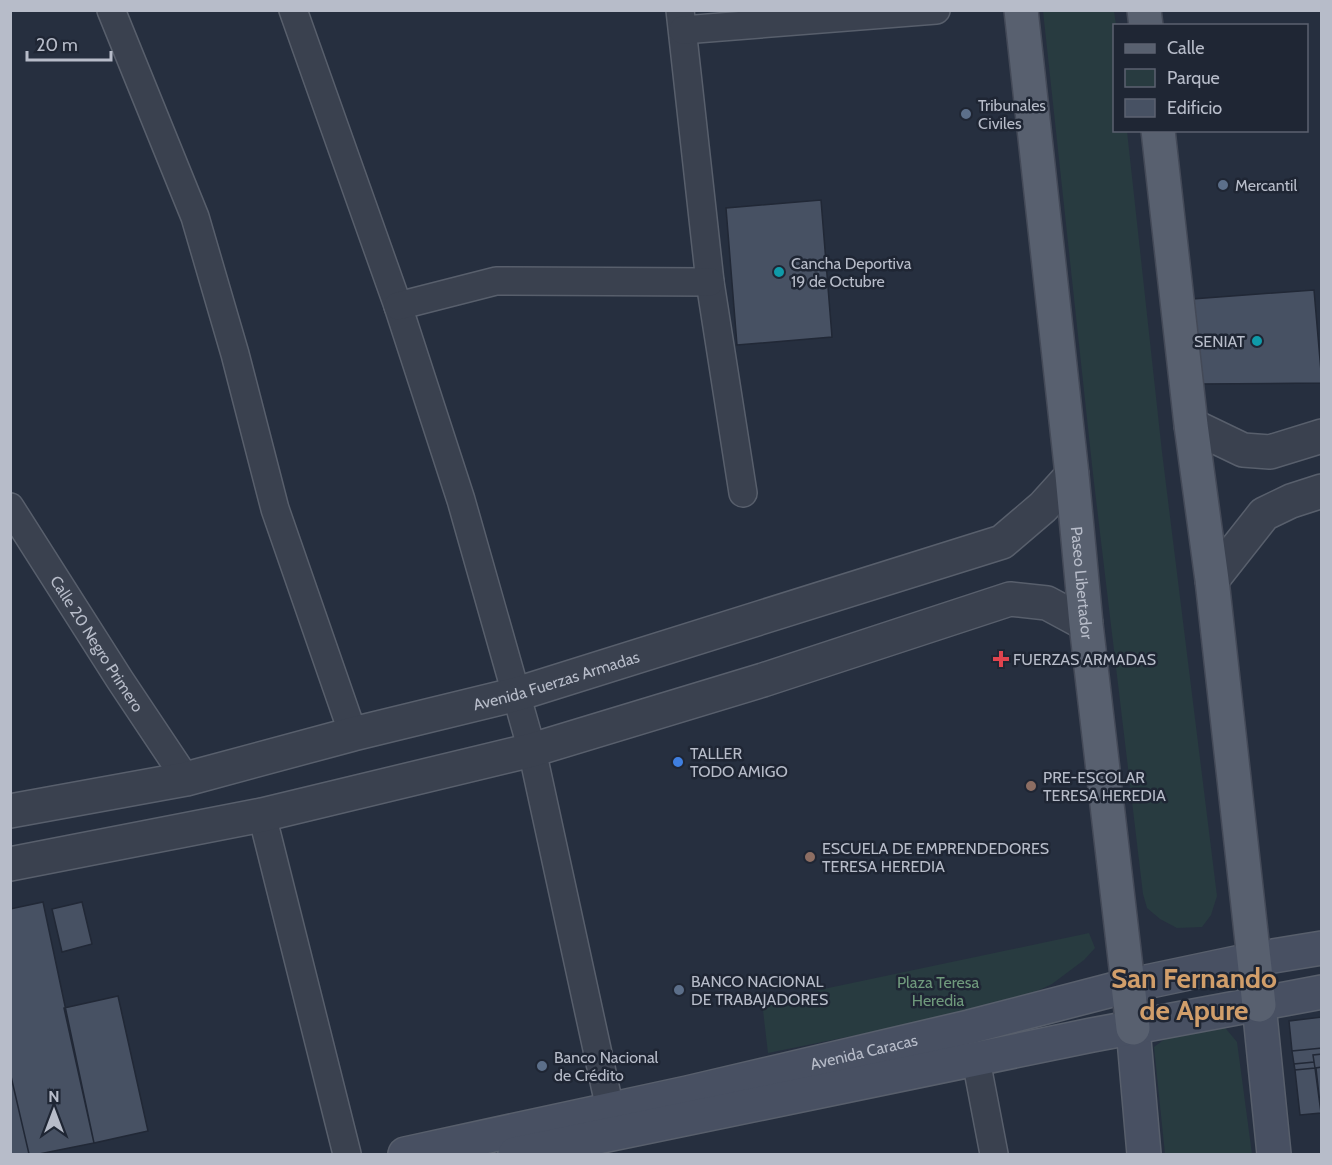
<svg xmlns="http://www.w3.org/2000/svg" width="1332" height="1165" font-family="Cabin,sans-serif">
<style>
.green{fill:#283b40}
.building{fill:#475163;stroke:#212836;stroke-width:1.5}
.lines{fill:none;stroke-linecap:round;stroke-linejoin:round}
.minor-casing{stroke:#585f6c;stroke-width:30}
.tertiary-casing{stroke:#585f6c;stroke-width:36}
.secondary-casing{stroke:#585f6c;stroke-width:36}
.primary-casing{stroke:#444a58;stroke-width:36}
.minor{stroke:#3a414f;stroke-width:27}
.tertiary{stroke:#3a414f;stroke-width:33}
.secondary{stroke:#485062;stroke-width:33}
.primary{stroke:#58606f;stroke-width:33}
.service-dot{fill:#5c6f8a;stroke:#1f2634;stroke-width:2}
.culture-dot{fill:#0f9aa8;stroke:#1f2634;stroke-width:2}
.health-dot{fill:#e0444e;stroke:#1f2634;stroke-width:2}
.shop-dot{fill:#3f7fe0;stroke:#1f2634;stroke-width:2}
.education-dot{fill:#8d6e63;stroke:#1f2634;stroke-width:2}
.labels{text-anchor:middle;stroke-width:5;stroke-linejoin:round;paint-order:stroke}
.poi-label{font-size:16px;fill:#b7bcc9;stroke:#1f2634;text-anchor:start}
.street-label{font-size:16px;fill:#b7bcc9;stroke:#1f2634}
.park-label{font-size:16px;fill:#6f997c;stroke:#1f2634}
.town-label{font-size:28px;font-weight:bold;fill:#d19e6a;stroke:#1f2634}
</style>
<rect width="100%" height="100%" fill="#262f3f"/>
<path class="green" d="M1043,11H1114L1116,25L1114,130L1127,131L1162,452L1217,896L1211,915L1202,927L1177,928L1160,919L1147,908L1143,894L1093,474Z
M1089,933L1095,948L1084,960L1052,984L1027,996L946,1017L768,1053L762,1002Z
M1222,1024L1237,1042L1252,1154H1165L1154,1047L1173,1033Z"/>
<path class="building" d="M821,200L832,337L737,345L726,208Z
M1314,290L1322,383L1200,384L1192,299Z
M43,902L94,1143L39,1154H29L10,1072V909Z
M82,902L92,944L62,952L52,909Z
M118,996L148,1131L94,1143L64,1008Z
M1322,1017V1048L1292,1051L1289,1021Z
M1322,1048V1054L1313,1055L1314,1062L1294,1064L1292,1051Z
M1322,1054V1067L1315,1068L1313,1055Z
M1314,1062L1315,1068L1295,1070L1294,1064Z
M1322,1067V1113H1321L1316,1068Z
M1315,1068L1321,1113L1300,1115L1295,1070Z
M10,1072L29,1154H10Z"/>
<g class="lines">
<g class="minor-casing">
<g id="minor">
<path d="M111,10L195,217L235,354L275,509L353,734"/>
<path d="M293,10L398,306L461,500L532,750L610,1109"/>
<path d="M680,10L710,282L743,493"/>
<path d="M683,30L936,10"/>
<path d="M398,306L496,281L710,282"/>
<path id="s1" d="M10,507L120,680L186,779"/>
<path d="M262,815L347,1154"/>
<path d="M976,1060L994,1154"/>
</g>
</g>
<g class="tertiary-casing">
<g id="tertiary">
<path d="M1191,425L1243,450L1270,452L1322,436"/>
<path d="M1212,580L1264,514L1291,501L1322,491"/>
<path id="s2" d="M10,811L186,779L353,734L517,694L1002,542L1043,507L1072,475"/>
<path d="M10,864L262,815L532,750L763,680L1010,599L1047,603L1086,624"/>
</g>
</g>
<g class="secondary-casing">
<g id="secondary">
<path d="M1259,1005L1274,1154"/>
<path d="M1133,1028L1144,1154"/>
<path id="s3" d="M405,1154L687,1093L969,1027L1127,986L1255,959L1322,948"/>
<path d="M515,1154L1092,1035L1322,992"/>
</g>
</g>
<g class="primary-casing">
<g id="primary">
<path id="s4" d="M1021,10L1072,475L1086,624L1133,1028"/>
<path d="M1144,10L1146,26"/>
<path d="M1158,130L1191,425L1212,580L1259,1005"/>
</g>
</g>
<use href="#minor" class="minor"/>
<use href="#tertiary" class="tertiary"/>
<use href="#secondary" class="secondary"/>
<use href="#primary" class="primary"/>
</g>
<g class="service-dot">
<circle cx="966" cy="114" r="6"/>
<circle cx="1223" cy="185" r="6"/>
<circle cx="679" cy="990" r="6"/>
<circle cx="542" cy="1066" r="6"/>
</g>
<g class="culture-dot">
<circle cx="779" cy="272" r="6"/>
<circle cx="1257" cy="341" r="6"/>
</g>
<path class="health-dot" d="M998 650h6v6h6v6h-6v6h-6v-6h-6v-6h6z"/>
<circle class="shop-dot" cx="678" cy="762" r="6"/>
<g class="education-dot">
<circle cx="1031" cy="786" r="6"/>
<circle cx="810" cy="857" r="6"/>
</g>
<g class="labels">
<g class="poi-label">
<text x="978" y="111">Tribunales<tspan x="978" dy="18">Civiles</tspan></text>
<text x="1235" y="191">Mercantil</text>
<text x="791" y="269">Cancha Deportiva<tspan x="791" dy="18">19 de Octubre</tspan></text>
<text x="1245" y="347" text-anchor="end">SENIAT</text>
<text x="1013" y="665">FUERZAS ARMADAS</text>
<text x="690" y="759">TALLER<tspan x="690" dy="18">TODO AMIGO</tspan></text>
<text x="1043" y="783">PRE-ESCOLAR<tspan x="1043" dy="18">TERESA HEREDIA</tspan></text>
<text x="822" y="854">ESCUELA DE EMPRENDEDORES<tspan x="822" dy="18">TERESA HEREDIA</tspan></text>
<text x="691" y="987">BANCO NACIONAL<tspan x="691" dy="18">DE TRABAJADORES</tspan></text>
<text x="554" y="1063">Banco Nacional<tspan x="554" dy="18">de Crédito</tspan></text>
</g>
<g class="street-label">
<text dy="6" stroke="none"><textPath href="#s4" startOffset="576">Paseo Libertador</textPath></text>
<text dy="6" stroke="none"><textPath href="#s1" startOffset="162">Calle 20 Negro Primero</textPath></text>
<text dy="6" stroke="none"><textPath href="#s2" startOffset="562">Avenida Fuerzas Armadas</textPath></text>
<text dy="6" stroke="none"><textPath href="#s3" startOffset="470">Avenida Caracas</textPath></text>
</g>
<g class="park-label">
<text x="938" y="988">Plaza Teresa<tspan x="938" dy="18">Heredia</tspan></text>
</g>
<g class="town-label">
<text x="1194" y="988">San Fernando<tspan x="1194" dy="32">de Apure</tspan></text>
</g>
</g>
<rect width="1332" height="1165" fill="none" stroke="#b7bcc9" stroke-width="24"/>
<rect x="1113" y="24" width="195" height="108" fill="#1f2634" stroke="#5c6270" stroke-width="1.5"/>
<rect x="1125" y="44" width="30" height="9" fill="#58606f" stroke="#5c6270" stroke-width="1.5"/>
<text x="1167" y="54" font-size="18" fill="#b7bcc9">Calle</text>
<rect x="1125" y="69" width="30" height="18" fill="#283b40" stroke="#5c6270" stroke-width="1.5"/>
<text x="1167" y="84" font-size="18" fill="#b7bcc9">Parque</text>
<rect x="1125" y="99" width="30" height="18" fill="#475163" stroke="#5c6270" stroke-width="1.5"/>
<text x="1167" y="114" font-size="18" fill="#b7bcc9">Edificio</text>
<g transform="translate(54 1111)" stroke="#1f2634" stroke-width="4.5" paint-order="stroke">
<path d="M0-4.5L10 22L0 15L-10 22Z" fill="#b7bcc9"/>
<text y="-9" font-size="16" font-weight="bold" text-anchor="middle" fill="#b7bcc9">N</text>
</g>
<path d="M27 51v9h84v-9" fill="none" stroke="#b7bcc9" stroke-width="3"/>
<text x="36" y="51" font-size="18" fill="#b7bcc9" stroke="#1f2634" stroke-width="4.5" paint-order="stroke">20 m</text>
</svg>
